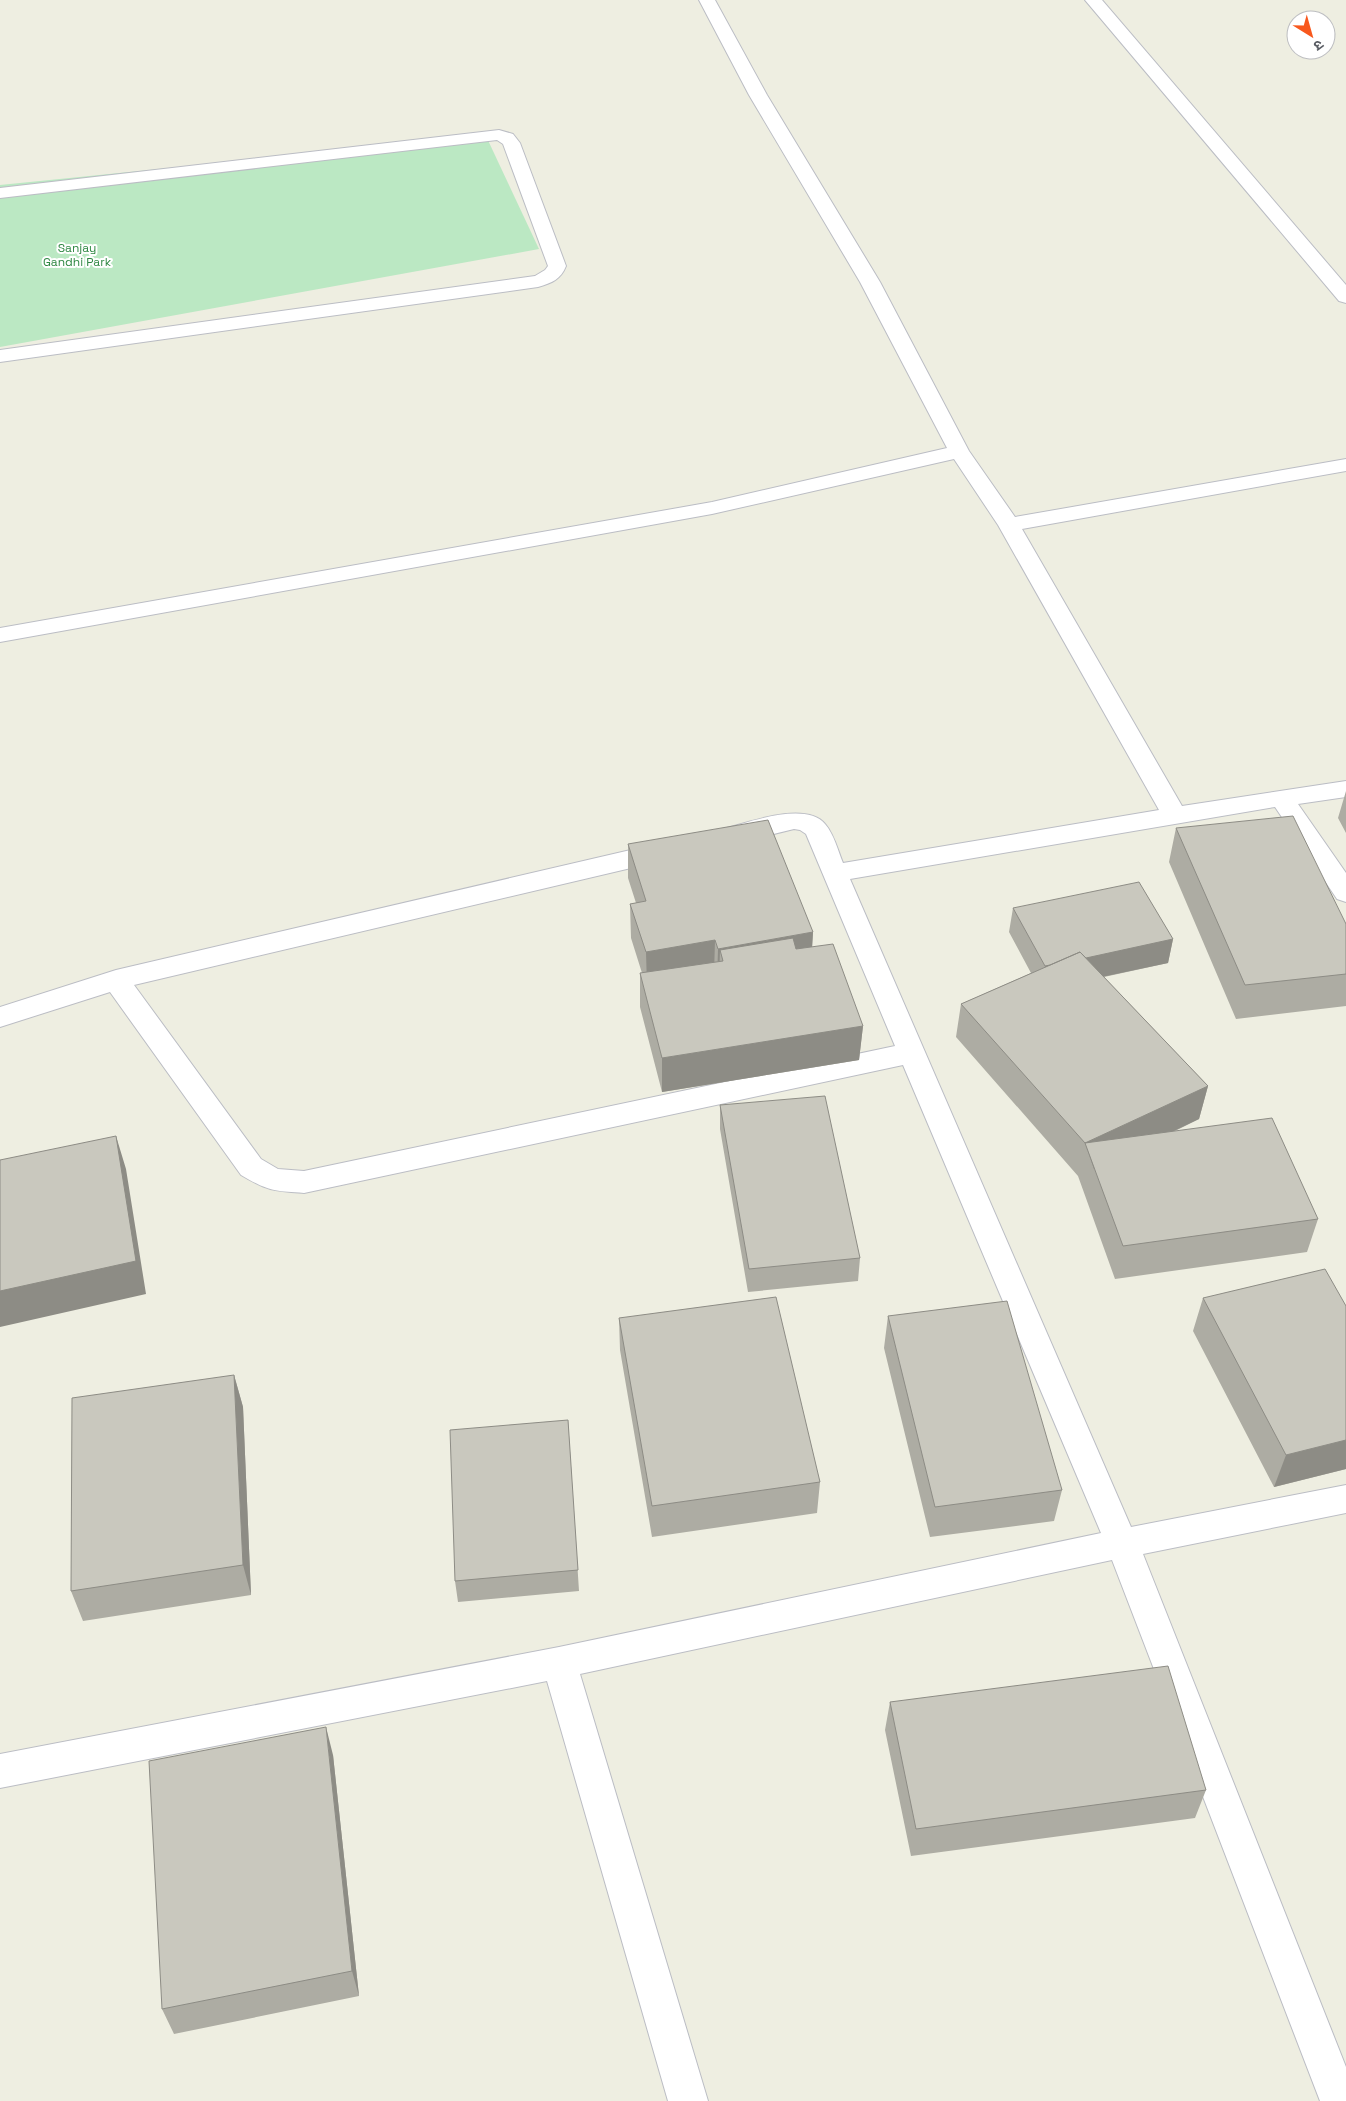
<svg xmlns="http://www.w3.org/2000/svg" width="1346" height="2101" font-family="'Space Grotesk','Noto Sans Devanagari',sans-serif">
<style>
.green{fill:#bbe8c3}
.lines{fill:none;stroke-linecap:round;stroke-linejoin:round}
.minor-casing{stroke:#bbbdc4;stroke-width:2}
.minor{fill:#fff;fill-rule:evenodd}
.wall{fill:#adaca3}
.shaded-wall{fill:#8d8c85}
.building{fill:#c9c8be;stroke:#8d8c85}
.labels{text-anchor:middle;stroke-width:4;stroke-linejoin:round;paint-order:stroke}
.far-park-label{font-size:12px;fill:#2e8742;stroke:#fff}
</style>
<rect width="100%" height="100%" fill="#eeeee1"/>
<path class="green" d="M486,136L539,249L0,347V185Z"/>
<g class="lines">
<g class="minor-casing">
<path id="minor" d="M699,0H715L767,95L880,282L969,451L1015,517L1346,459V471L1022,529L1182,806L1346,781V797L1298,804L1346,873V902L1337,899L1275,807L850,879L1131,1527L1346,1485V1513L1143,1554L1346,2067V2101H1320L1112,1560L580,1674L708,2101H668L547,1681L0,1788V1754L559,1647L1101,1533L903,1065L304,1193C273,1191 268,1191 241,1175L110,992L0,1027V1007L116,970L665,842L674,845L678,851L674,857L665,860L134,985L261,1159L278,1169L304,1171L895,1046L806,834L800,830L794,829L733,844L724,841L720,835L724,829C749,822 806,801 825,824C834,834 838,851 843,863L1159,810L998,525L954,459L712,514L0,642V628L712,502L947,448L860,282L749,95Z
M1085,0H1102L1346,285V303L1339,301Z
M499,130L513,134L520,143L566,266C561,279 552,283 538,287L0,362V350L535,276L545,270L548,266L503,144L497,140L0,198V188Z"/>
</g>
<use href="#minor" class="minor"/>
</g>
<path class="wall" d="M1346,791V833L1338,818Z
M1176,828L1346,924V1006L1236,1019L1169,862Z
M628,844L813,932L812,947L863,1026L859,1060L662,1092L640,1007V973H642L631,938L630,904L636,903L628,878Z
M1013,908L1173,939L1168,963L1104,977L1208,1086L1199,1119L1173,1132L1318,1219L1307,1252L1115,1279L1078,1176L956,1037L961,1004L1031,973L1009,932Z
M720,1105L860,1258L858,1281L748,1292L720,1129Z
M1203,1298L1346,1306V1469L1274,1487L1193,1331Z
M888,1316L1062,1490L1054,1521L930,1537L884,1348Z
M619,1318L820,1482L817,1513L652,1537L620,1350Z
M234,1375L243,1407L251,1595L83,1621L71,1591Z
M568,1420L579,1591L458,1602L455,1581Z
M890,1702L1206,1790L1195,1818L911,1856L885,1730Z
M333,1755L359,1996L174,2034L162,2009Z"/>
<path class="shaded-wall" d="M813,932L811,966L723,961L720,950L719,982L717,983L718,949Z
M1173,939L1168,963L1040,990L1045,966Z
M715,940L714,974L647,986L646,952Z
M863,1026L859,1060L662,1092V1058Z
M1208,1086L1199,1119L1094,1169L1085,1143Z
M116,1136L126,1169L146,1294L0,1327V1291Z
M234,1375L243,1407L251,1595L243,1565Z
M1346,1440V1469L1274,1487L1286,1455Z
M326,1727L333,1755L359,1996L352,1971Z"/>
<path class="building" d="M1293,816L1346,924V974L1245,985L1176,828Z
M768,820L813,932L718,949L715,940L646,952L630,904L646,901L628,844Z
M1139,882L1173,939L1086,958L1080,952L1050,965L1045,966L1013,908Z
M793,938L796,949L833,944L863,1026L662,1058L640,973L723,961L720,950Z
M1080,952L1208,1086L1085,1143L1272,1118L1318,1219L1123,1246L1085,1143L961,1004Z
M825,1096L860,1258L749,1269L720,1105Z
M116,1136L136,1261L0,1291V1160Z
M1325,1269L1346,1306V1440L1286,1455L1203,1298Z
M776,1297L820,1482L652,1506L619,1318Z
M1007,1301L1062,1490L935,1507L888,1316Z
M234,1375L243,1565L71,1591L72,1398Z
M568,1420L578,1570L455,1581L450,1430Z
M1168,1666L1206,1790L916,1829L890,1702Z
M326,1727L352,1971L162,2009L149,1761Z"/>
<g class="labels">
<g class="far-park-label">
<text x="77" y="252">Sanjay<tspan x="77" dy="14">Gandhi Park</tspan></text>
</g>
</g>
<g transform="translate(1311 35) rotate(143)"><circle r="24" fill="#ffffff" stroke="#bdbec1"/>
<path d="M0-4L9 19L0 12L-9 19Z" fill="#f8581d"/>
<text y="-8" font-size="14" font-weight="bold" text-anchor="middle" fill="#595c63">उ</text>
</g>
</svg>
